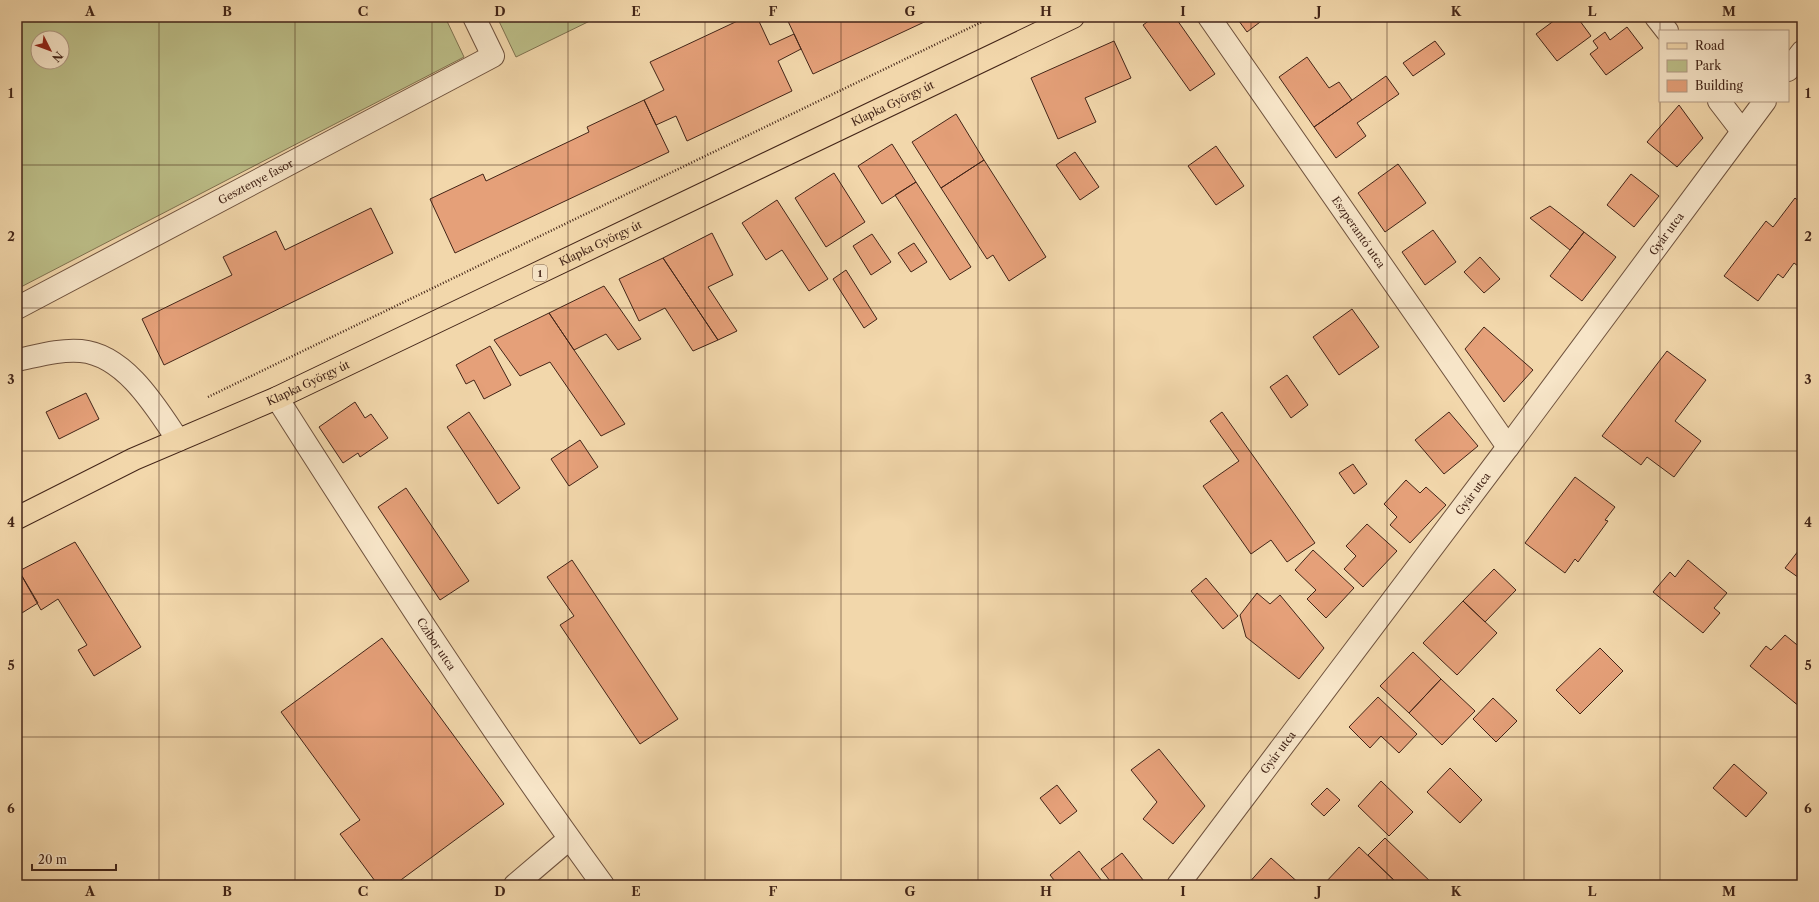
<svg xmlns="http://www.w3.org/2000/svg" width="1819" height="902" font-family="'Libre Caslon Text',serif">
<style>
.green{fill:#bcbe88;stroke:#807250;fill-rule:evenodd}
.building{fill:#e5a079;stroke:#432518}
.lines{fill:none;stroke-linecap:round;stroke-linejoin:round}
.minor-casing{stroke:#6f523d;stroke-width:24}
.major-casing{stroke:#432518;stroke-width:24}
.path{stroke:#432518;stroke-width:2.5;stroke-dasharray:1 2;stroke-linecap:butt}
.minor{stroke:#f7e5c8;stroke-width:22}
.major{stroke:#f2d7ab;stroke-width:22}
.grid{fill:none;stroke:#432518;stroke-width:1;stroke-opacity:0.55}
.labels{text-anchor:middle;stroke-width:3.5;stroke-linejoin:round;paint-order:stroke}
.shield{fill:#f7e5c8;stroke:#795f4d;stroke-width:1}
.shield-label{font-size:10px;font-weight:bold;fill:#432518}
.street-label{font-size:11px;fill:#432518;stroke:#f7e5c8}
.neatline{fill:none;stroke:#432518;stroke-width:1.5}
.grid-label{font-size:13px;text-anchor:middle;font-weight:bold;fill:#432518}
</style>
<rect width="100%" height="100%" fill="#f2d7ab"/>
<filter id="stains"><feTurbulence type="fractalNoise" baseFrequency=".005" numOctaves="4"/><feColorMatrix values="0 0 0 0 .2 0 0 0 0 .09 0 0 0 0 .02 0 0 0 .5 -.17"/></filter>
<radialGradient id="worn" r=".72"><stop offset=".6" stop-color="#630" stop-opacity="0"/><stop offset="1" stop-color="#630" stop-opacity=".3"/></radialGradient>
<path class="green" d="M17,17H445L464,57L17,289ZM38,38H62V62H38Z
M497,17H598L516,57Z"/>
<path class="building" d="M746,17H757L770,45L794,34L801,49L778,61L792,91L687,141L676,116L656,125L644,100L664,90L650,62Z
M786,17H935L813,74Z
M1154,17H1175L1215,74L1190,91L1143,25Z
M1236,17H1263L1264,19L1247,32Z
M1559,17H1577L1591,36L1557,61L1536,34Z
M1627,27L1643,48L1606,75L1590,54L1598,48L1593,41L1605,32L1610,40Z
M1114,41L1131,78L1085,98L1096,122L1058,139L1031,78Z
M1435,41L1445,54L1413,76L1403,63Z
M1307,57L1329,88L1339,82L1352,100L1314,127L1279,77Z
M1386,76L1399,94L1357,123L1366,136L1336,158L1314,127Z
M644,100L669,152L455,253L430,199L483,174L486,181L589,132L587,127Z
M1679,105L1703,138L1677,167L1647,142Z
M956,114L984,160L941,188L912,142Z
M892,144L916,182L882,204L858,166Z
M1216,146L1244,186L1216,205L1188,166Z
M1075,152L1099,187L1080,200L1056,165Z
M984,160L1046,257L1009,281L993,255L987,259L941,188Z
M1398,164L1426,203L1385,232L1358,193Z
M834,173L865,222L826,247L795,198Z
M1631,174L1659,196L1634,227L1607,205Z
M916,182L971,267L950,280L895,195Z
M1795,198L1802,204V269L1794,263L1783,278L1778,274L1758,301L1724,276L1766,221L1773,227Z
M777,200L828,279L809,291L782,250L766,260L742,223Z
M1550,206L1584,232L1570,250L1530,218Z
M371,208L393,253L164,365L142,319L232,275L223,257L276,231L285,250Z
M1433,230L1456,262L1425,285L1402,252Z
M1584,232L1616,257L1582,301L1550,276Z
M712,233L733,275L708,287L737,331L718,340L663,258Z
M872,234L891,262L871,275L853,246Z
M914,243L927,262L911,272L898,253Z
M1480,257L1500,279L1484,293L1464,272Z
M663,258L718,340L693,351L665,308L639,321L619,279Z
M846,270L877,319L864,328L833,279Z
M604,286L641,339L618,350L606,334L574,350L549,313Z
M1352,309L1379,347L1339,375L1313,337Z
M549,313L574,350L625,424L601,436L550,362L520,376L494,340Z
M1484,327L1533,370L1504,402L1465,349Z
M490,346L511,385L484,399L474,380L466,384L456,365Z
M1667,351L1706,380L1675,421L1701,441L1674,477L1647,457L1641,465L1602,436Z
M1287,375L1308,405L1291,418L1270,387Z
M86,393L99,419L59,439L46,412Z
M355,402L365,418L371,414L388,438L360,457L358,453L343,463L319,427Z
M469,412L520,488L498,504L447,427Z
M1222,412L1315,543L1287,562L1271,540L1251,554L1203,486L1239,461L1210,421Z
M1449,412L1478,446L1444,474L1415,440Z
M580,440L598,467L569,486L551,459Z
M1353,464L1367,484L1354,494L1339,473Z
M1575,477L1615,507L1605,520L1608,521L1578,562L1575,559L1565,573L1525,543Z
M1406,480L1420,493L1426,487L1446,505L1410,543L1390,525L1397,517L1384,504Z
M406,488L469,581L440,600L378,507Z
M1367,524L1397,551L1363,587L1344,569L1356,556L1346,546Z
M75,542L141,647L94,676L78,650L87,645L58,599L41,610L19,571Z
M1802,546V580L1785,568Z
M1313,550L1354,588L1326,618L1307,599L1316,590L1295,570Z
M572,560L678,719L640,744L560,625L574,616L547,577Z
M1688,560L1727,593L1714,608L1720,613L1703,633L1653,592L1670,572L1675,577Z
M1494,569L1516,590L1485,622L1463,601Z
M19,571L38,603L17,616V572Z
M1206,578L1238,616L1223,629L1191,591Z
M1257,593L1270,604L1280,595L1324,648L1299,679L1246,637L1240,615Z
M1463,601L1497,633L1457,675L1423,643Z
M1785,635L1802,649V704L1800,707L1750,666L1766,646L1771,650Z
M382,638L504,804L394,885H378L340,834L360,820L281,712Z
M1600,648L1623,671L1580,714L1556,690Z
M1413,652L1441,679L1409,713L1380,686Z
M1441,679L1475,711L1442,745L1409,713Z
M1378,697L1417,734L1399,753L1381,736L1370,748L1349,727Z
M1493,698L1517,721L1496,742L1473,719Z
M1159,749L1205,806L1173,844L1143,819L1157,802L1131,770Z
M1734,764L1767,793L1746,817L1713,788Z
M1450,768L1482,800L1460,823L1427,792Z
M1381,781L1413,812L1389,836L1358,806Z
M1057,785L1077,811L1060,824L1040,798Z
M1327,788L1340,800L1324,816L1311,804Z
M1385,838L1434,885H1399L1368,855Z
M1359,847L1398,884L1397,885H1323Z
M1079,851L1105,885H1058L1050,875Z
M1122,853L1147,885H1113L1101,869Z
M1271,858L1301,885H1247Z"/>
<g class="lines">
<g class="minor-casing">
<g id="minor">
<path id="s1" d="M1209,17L1508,447"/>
<path d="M1656,17L1667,31"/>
<path d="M1788,70L1802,52"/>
<path d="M1719,101L1742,131"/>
<path id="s2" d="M17,308L493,56L474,17"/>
<path d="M17,360C37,356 60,349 81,351C125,355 156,407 178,440"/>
<path id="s3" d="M277,398C382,563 488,727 603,885"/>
<path d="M515,885L569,839"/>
<path id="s4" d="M1178,885L1508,447L1765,101"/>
</g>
</g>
<g class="major-casing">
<g id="major">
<path id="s5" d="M17,518L134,459L277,398L1073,17"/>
</g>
</g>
<path class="path" d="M208,397L992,17"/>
<use href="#minor" class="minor"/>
<use href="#major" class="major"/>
</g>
<path class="grid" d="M159,17V885M295,17V885M432,17V885M568,17V885M705,17V885M841,17V885M978,17V885M1114,17V885M1251,17V885M1387,17V885M1524,17V885M1660,17V31M1660,101V885M17,165H1802M17,308H1802M17,451H1802M17,594H1802M17,737H1802"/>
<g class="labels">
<rect class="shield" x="533" y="265" width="14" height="16" rx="3"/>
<g class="shield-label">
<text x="540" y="277">1</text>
</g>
<g class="street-label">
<text dy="4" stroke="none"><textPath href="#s5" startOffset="969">Klapka György út</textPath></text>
<text dy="4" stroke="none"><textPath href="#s2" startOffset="270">Gesztenye fasor</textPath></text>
<text dy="4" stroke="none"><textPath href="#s1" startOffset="262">Eszperantó utca</textPath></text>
<text dy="4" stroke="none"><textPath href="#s4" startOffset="814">Gyár utca</textPath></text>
<text dy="4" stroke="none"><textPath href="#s5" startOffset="645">Klapka György út</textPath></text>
<text dy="4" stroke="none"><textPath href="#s5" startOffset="321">Klapka György út</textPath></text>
<text dy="4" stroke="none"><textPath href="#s4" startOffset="490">Gyár utca</textPath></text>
<text dy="4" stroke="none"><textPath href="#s3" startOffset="293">Czibor utca</textPath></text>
<text dy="4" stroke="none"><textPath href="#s4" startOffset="166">Gyár utca</textPath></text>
</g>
</g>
<rect width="1819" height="902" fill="none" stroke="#f2d7ab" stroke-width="44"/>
<rect x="1659" y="30" width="130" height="72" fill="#f7e5c8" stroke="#af9882"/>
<rect x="1667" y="43" width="20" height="6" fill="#f2d7ab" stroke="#af9882"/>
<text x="1695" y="50" font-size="12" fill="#432518">Road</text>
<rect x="1667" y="60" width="20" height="12" fill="#bcbe88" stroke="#af9882"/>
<text x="1695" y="70" font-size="12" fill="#432518">Park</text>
<rect x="1667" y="80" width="20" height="12" fill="#e5a079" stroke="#af9882"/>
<text x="1695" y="90" font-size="12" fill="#432518">Building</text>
<g transform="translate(50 50) rotate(132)"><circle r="19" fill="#f7e5c8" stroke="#af9882"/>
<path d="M0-3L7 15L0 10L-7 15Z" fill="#8f2418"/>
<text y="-6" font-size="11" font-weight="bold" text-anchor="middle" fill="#432518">N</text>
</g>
<path d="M32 864v6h84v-6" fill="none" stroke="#432518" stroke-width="2"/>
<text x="38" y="864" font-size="12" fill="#432518" stroke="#f7e5c8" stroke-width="3" paint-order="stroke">20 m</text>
<rect x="22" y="22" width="1775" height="858" class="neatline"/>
<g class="grid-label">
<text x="90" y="16">A</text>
<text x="227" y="16">B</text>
<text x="363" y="16">C</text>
<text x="500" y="16">D</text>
<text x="636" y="16">E</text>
<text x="773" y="16">F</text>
<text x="910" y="16">G</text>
<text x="1046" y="16">H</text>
<text x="1183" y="16">I</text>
<text x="1319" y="16">J</text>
<text x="1456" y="16">K</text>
<text x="1592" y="16">L</text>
<text x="1729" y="16">M</text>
<text x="11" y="98">1</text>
<text x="1808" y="98">1</text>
<text x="11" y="241">2</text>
<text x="1808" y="241">2</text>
<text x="11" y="384">3</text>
<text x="1808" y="384">3</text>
<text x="11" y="527">4</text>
<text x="1808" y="527">4</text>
<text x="11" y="670">5</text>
<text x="1808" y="670">5</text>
<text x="11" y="813">6</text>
<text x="1808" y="813">6</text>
<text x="90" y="896">A</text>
<text x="227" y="896">B</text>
<text x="363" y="896">C</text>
<text x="500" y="896">D</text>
<text x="636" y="896">E</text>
<text x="773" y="896">F</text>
<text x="910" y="896">G</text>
<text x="1046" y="896">H</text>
<text x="1183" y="896">I</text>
<text x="1319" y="896">J</text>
<text x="1456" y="896">K</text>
<text x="1592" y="896">L</text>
<text x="1729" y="896">M</text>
</g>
<rect width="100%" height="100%" filter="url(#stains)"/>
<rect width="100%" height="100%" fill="url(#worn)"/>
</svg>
